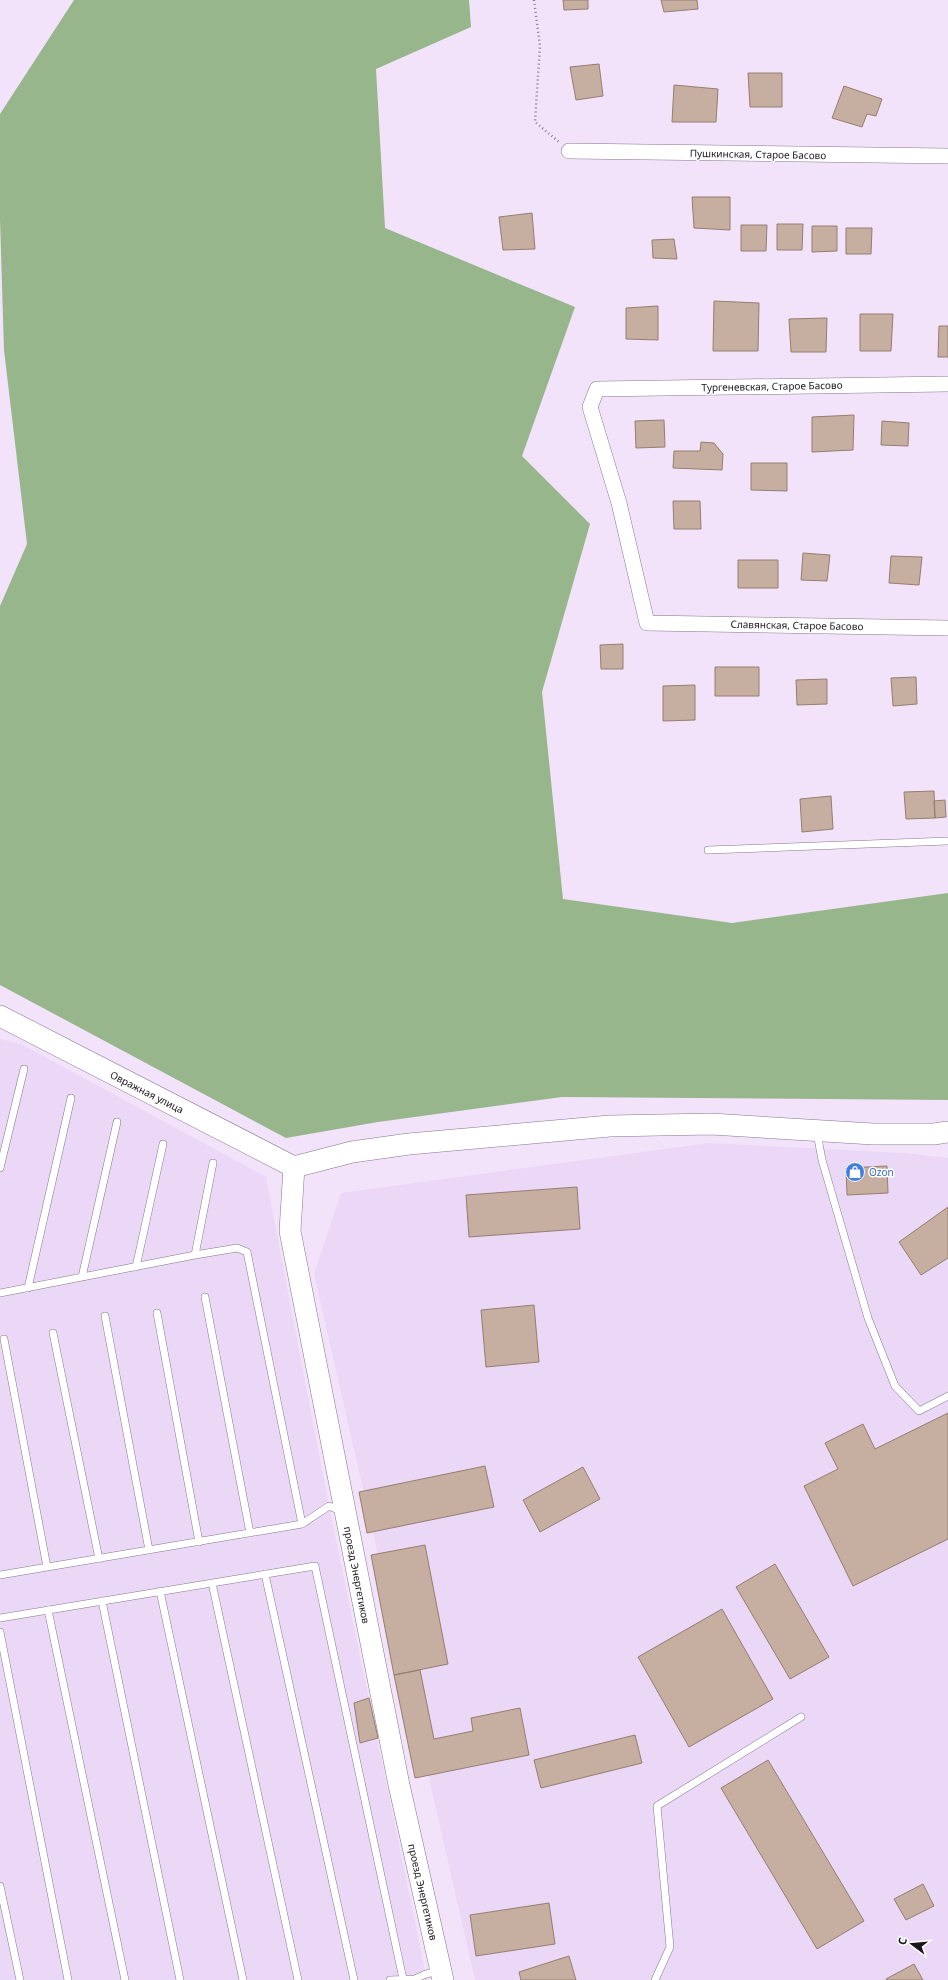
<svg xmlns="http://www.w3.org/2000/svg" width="948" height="1980" font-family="'Noto Sans',sans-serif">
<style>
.built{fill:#ebd8f6}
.forest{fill:#97b68b}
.building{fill:#c6afa0;stroke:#947e70}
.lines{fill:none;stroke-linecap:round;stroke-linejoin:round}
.lane-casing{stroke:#84788c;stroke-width:8}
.street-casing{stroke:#84788c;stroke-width:16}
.secondary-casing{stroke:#84788c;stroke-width:22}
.path{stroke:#877d8d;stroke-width:2.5;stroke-dasharray:1 3;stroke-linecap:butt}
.lane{stroke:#fff;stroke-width:7}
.street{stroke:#fff;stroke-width:15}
.secondary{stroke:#fff;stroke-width:21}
.labels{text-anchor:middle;stroke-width:3;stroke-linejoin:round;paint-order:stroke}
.street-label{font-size:10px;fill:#1b161e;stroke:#fff}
.shop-label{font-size:10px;fill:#366cbe;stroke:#fff;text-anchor:start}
</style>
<rect width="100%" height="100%" fill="#f2e3fa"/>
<path class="built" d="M0,1039L21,1044L266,1177L329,1506L427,1980H0Z
M709,1143L904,1153L948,1158V1980H475L314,1274L341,1193Z"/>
<path class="forest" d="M74,0H469L471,27L376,69L385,228L575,307L522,456L590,524L542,692L563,899L732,923L948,893V1100L562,1097L378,1122L286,1138L0,985V606L27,544L4,350L0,219V114Z"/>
<path class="building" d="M563,0H588V9L564,10Z
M661,0H697L698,9L664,12Z
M599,64L603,96L576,100L570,67Z
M748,73H782V107H750Z
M674,85L718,89L716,122H672Z
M844,86L882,99L876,116L867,114L862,127L832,118Z
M692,197H730V230L694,228Z
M532,213L535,249L503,250L499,217Z
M777,224H803L802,250H777Z
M741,225H767L766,251H741Z
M812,226H837V251L812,252Z
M846,228H872L871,254H846Z
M674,239L677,259L653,258L652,240Z
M714,301L759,303L758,351H713Z
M658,306V340L626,339V308Z
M860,314H893L891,351H860Z
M827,318L826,352H791L789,319Z
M939,326H948V357H938Z
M854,415L853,450L812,452V417Z
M664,420L665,447L636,448L635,421Z
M882,421L909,423L908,446L881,445Z
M701,442L714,443L723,454L722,470L673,468L674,451H700Z
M751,463H787V491L751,490Z
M673,501H700L701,529H674Z
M803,553L830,555L827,581L801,580Z
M891,556L922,557L919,585L889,583Z
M738,560H778V588H738Z
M623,644V669H601L600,645Z
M715,667H759V696H715Z
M916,677L917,704L893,706L891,678Z
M827,679V704L797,705L796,680Z
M695,685V720L663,721V686Z
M934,791L935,818L906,819L904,792Z
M831,796L833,829L802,832L800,799Z
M945,800L946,817L935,818L934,801Z
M887,1166L888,1193L847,1195L846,1168Z
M577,1187L580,1229L469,1237L466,1195Z
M948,1207V1258L921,1275L899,1242Z
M534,1305L539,1362L486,1367L481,1310Z
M948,1413V1539L853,1586L804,1486L838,1469L825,1443L863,1424L875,1449Z
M485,1466L494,1507L367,1533L359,1492Z
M583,1467L600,1499L540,1532L523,1500Z
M425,1545L448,1664L394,1675L371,1555Z
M775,1564L829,1657L790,1679L736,1587Z
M722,1609L773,1699L689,1747L638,1657Z
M420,1670L434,1739L473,1731L471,1718L520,1708L529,1755L415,1778L394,1675Z
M369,1698L378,1738L360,1743L354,1703Z
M635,1735L642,1763L541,1788L534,1760Z
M768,1760L864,1921L817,1949L721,1788Z
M923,1884L934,1906L906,1920L894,1899Z
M549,1903L555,1944L476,1956L470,1915Z
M569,1956L576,1980H521L519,1972Z
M914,1964L923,1980H887L886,1979Z"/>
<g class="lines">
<g class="lane-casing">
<path id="lane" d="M708,850L948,841
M817,1133L822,1160L868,1318L895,1386L919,1411L948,1396
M0,1168L24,1069
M195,1255L213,1163
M136,1267L163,1144
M82,1277L117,1122
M28,1288L71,1098
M0,1293L195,1255L237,1248L247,1252L302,1524
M205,1297L250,1533
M157,1313L199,1542
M105,1316L149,1550
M53,1333L99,1559
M4,1339L47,1567
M265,1574L354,1980
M0,1575L302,1524L329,1506L343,1512
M212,1583L298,1980
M160,1591L243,1980
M102,1601L180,1980
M48,1610L125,1980
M0,1618L315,1566L403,1979
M0,1632L68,1980
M0,1886L20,1980
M390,1980L415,1979L426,1974L438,1971
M655,1980L670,1947L657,1806L801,1717"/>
</g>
<g class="street-casing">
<path id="street" d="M569,151L948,156
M948,384L597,389L590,407L619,503L647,623L948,628"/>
</g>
<g class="secondary-casing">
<path id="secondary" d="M0,1016L294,1167
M294,1167L290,1231L399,1785L443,1980
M294,1167L352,1152L409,1144L610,1126L711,1124L873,1134H934L948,1132"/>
</g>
<path class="path" d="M534,0L540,46L535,122L559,142"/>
<use href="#lane" class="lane"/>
<use href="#street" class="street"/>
<use href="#secondary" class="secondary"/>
</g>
<defs>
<g id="shop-disc" transform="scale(1)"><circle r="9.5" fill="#3f7fe0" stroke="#fff"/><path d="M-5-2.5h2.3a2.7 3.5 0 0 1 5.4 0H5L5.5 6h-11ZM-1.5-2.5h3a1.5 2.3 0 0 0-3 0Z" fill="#fff"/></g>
</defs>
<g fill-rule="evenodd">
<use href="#shop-disc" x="855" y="1172"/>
</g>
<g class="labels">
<g class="street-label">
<text transform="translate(758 154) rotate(1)" y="4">Пушкинская, Старое Басово</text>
<text transform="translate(772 386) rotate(-1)" y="4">Тургеневская, Старое Басово</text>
<text transform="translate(797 625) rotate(1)" y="4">Славянская, Старое Басово</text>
<text transform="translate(147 1092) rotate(27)" y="4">Овражная улица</text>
<text transform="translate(357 1575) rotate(79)" y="4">проезд Энергетиков</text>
<text transform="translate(423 1892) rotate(77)" y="4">проезд Энергетиков</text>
</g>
<g class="shop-label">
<text x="869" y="1176">Ozon</text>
</g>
</g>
<g transform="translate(912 1944) rotate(286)" stroke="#ffffff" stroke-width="3" paint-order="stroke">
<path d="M0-3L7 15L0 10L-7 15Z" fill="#1b161e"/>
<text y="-6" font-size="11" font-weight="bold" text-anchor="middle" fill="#1b161e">С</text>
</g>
</svg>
